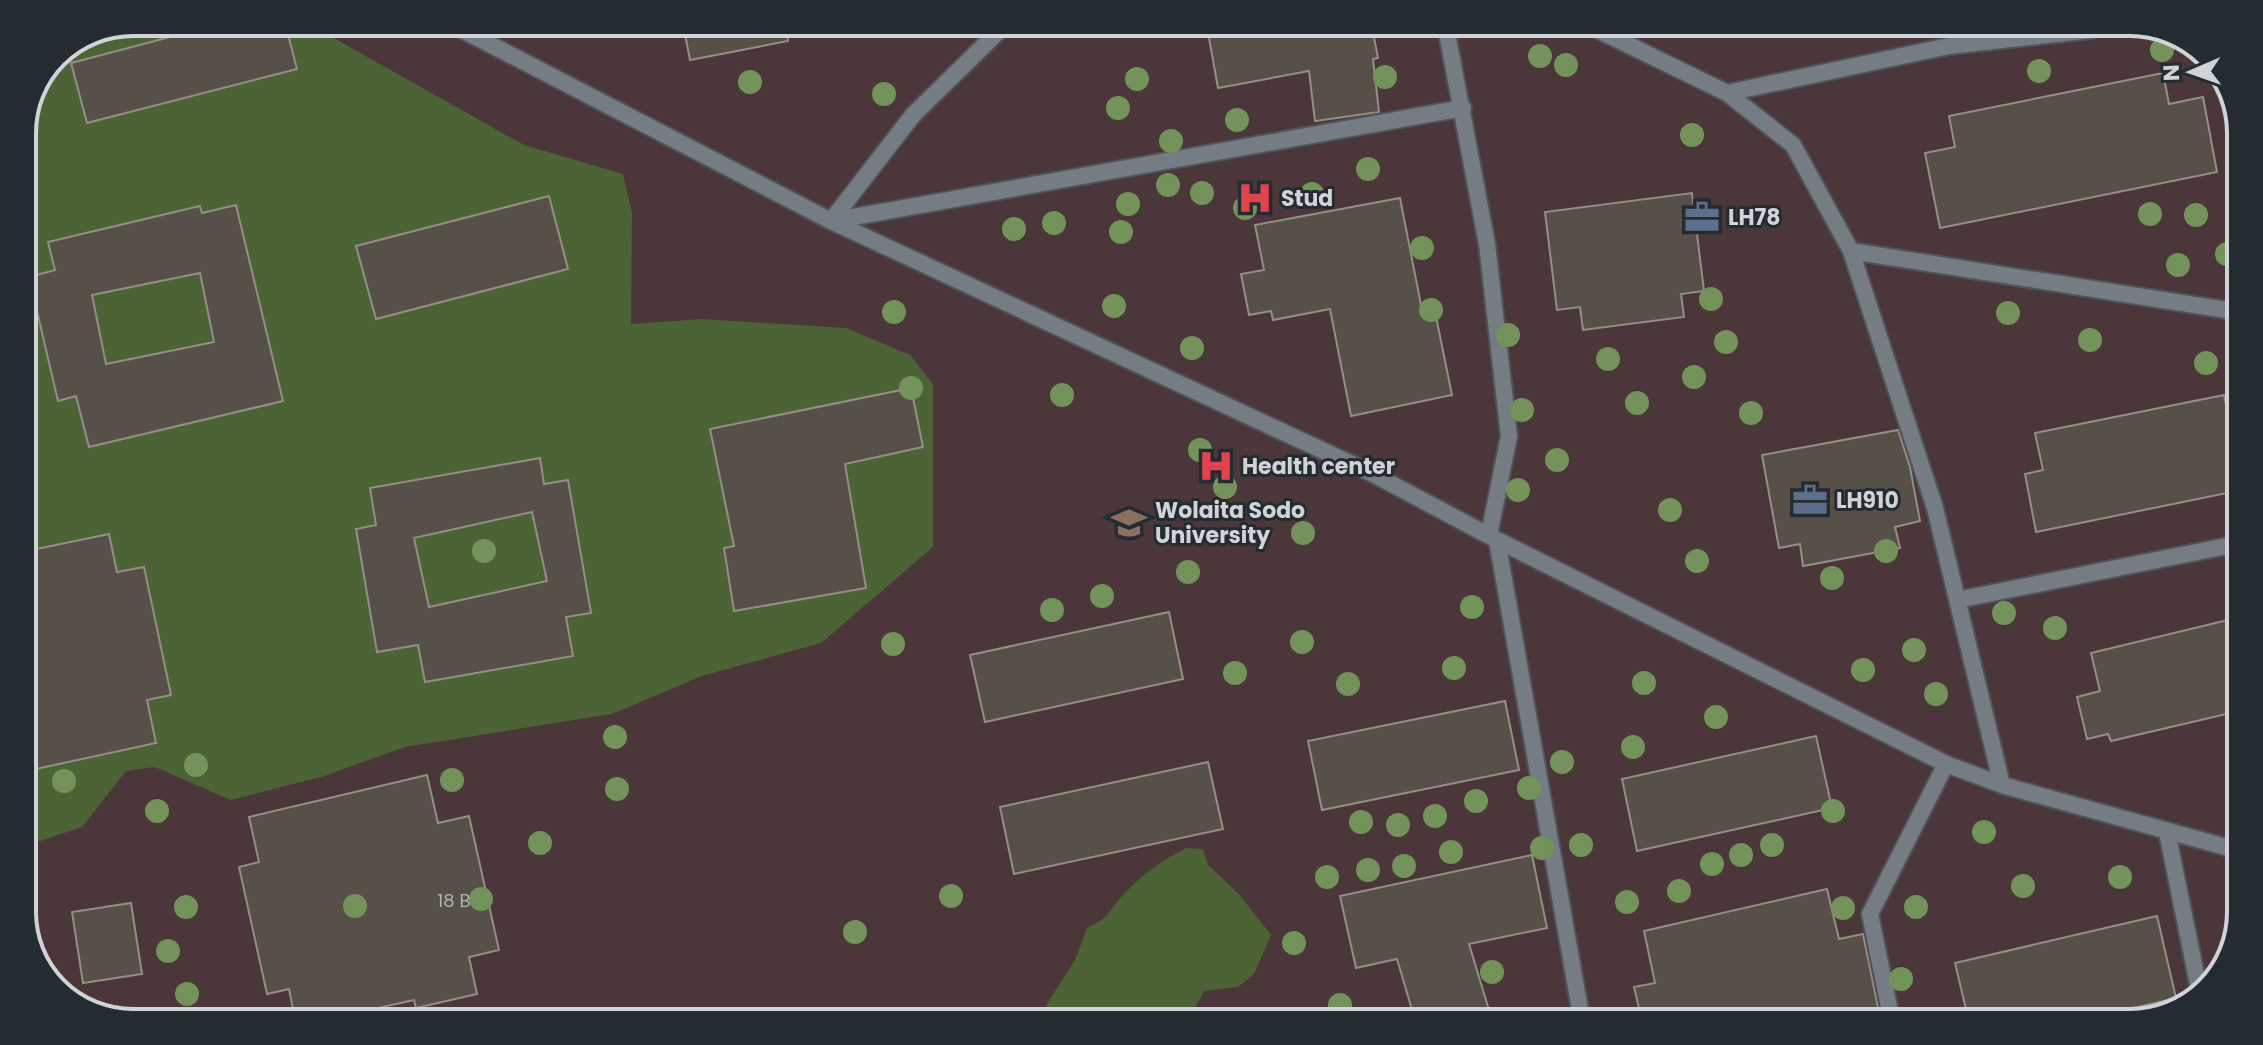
<svg xmlns="http://www.w3.org/2000/svg" width="2263" height="1045" font-family="Poppins,sans-serif">
<style>
.education{fill:#4b363a}
.green{fill:#4c6335}
.building{fill:#565049;stroke:#948e86;stroke-width:2;fill-rule:evenodd}
.lines{fill:none;stroke-linecap:round;stroke-linejoin:round}
.service-casing{stroke:#4e5459;stroke-width:20}
.service{stroke:#757c83;stroke-width:16}
.tree{fill:#73935a}
.labels{text-anchor:middle;stroke-width:6;stroke-linejoin:round;paint-order:stroke}
.number-label{font-size:18px;fill:#b2b3b4}
.poi-label{font-size:22px;font-weight:bold;fill:#d0d4d8;stroke:#252c31;text-anchor:start}
.rim{fill:none;stroke:#d0d4d8;stroke-width:4}
</style>
<rect width="100%" height="100%" fill="#2f363b"/>
<path class="education" d="M133,22L2173,31L2222,71L2241,126L2232,955L2191,1004L2130,1023L90,1014L41,974L22,919V126L55,54Z"/>
<path class="green" d="M133,22L307,23L524,145L623,174L632,213L631,324L702,319L846,328L910,355L933,384V547L821,643L702,676L612,714L405,747L321,777L231,800L155,767L126,771L82,827L22,847V126L55,54Z
M1186,848L1203,849L1208,865L1238,893L1271,935L1254,974L1238,987L1204,991L1189,1019L1045,1018L1047,1004L1075,960L1087,928C1113,915 1106,913 1124,894C1141,875 1163,860 1186,848Z"/>
<path class="building" d="M227,22L285,23L297,69L87,123L71,63Z
M683,24L786,25L788,41L690,60Z
M1207,27H1372L1378,58L1373,59L1379,112L1315,121L1309,71L1218,88Z
M2163,73L2169,104L2203,97L2217,172L1940,228L1925,153L1955,147L1949,116Z
M1692,193L1704,291L1681,294L1684,317L1583,330L1580,307L1557,310L1545,212Z
M549,196L568,269L376,319L356,246Z
M1400,198L1421,305L1433,302L1452,395L1351,416L1330,309L1273,320L1271,311L1249,315L1241,274L1264,270L1255,225Z
M236,205L283,401L89,447L76,396L58,401L29,277L55,270L48,242L200,206L202,213ZM200,273L214,342L106,364L92,295Z
M911,388L923,447L845,464L866,588L734,611L724,548L734,546L710,429Z
M2224,395L2231,429L2238,428L2237,491L2036,532L2025,474L2043,470L2035,433Z
M1898,430L1910,467L1920,521L1895,527L1900,548L1803,566L1800,544L1779,548L1762,455Z
M540,458L544,484L568,480L591,613L566,617L573,656L425,682L418,645L377,652L356,529L376,525L370,488ZM532,512L547,581L429,607L414,538Z
M109,534L117,572L144,567L171,695L147,700L156,743L22,772V552Z
M1169,612L1183,679L985,722L970,655Z
M2236,618L2235,712L2111,741L2108,734L2087,739L2077,697L2100,691L2091,653Z
M1505,701L1519,770L1322,810L1308,741Z
M1816,736L1832,808L1637,851L1622,779Z
M1208,762L1223,829L1014,874L1000,807Z
M427,775L438,823L469,816L499,950L469,957L477,994L416,1008L414,1000L347,1015H294L289,989L267,994L239,867L259,862L249,817Z
M1532,855L1547,928L1469,944L1492,1020H1415L1397,959L1356,968L1340,896Z
M1827,889L1839,939L1863,934L1881,1022L1642,1021L1634,987L1655,983L1644,931Z
M131,903L142,974L83,983L72,912Z
M2157,916L2176,998L2071,1023L1969,1022L1955,963Z"/>
<g class="lines">
<g class="service-casing">
<path id="service" d="M449,23L831,221L1373,474L1497,540L1946,764L2002,785L2233,849
M1446,28L1487,244L1509,436L1489,535
M1594,28L1727,93L1793,145L1851,251L1935,508L2002,785
M1727,93L1949,46L2092,30
M831,221L1463,108
M831,221L913,115L1004,26
M1851,251L2239,312
M1497,540L1582,1021
M1957,600L2237,544
M2167,832L2200,994
M1892,1022L1870,914L1946,764"/>
</g>
<use href="#service" class="service"/>
</g>
<g class="tree">
<circle cx="2162" cy="50" r="12"/>
<circle cx="1540" cy="56" r="12"/>
<circle cx="1566" cy="65" r="12"/>
<circle cx="2039" cy="71" r="12"/>
<circle cx="1385" cy="77" r="12"/>
<circle cx="1137" cy="79" r="12"/>
<circle cx="750" cy="82" r="12"/>
<circle cx="884" cy="94" r="12"/>
<circle cx="1118" cy="108" r="12"/>
<circle cx="1237" cy="120" r="12"/>
<circle cx="1692" cy="135" r="12"/>
<circle cx="1171" cy="141" r="12"/>
<circle cx="1368" cy="169" r="12"/>
<circle cx="1168" cy="185" r="12"/>
<circle cx="1202" cy="193" r="12"/>
<circle cx="1312" cy="194" r="12"/>
<circle cx="1128" cy="204" r="12"/>
<circle cx="1245" cy="208" r="12"/>
<circle cx="2150" cy="214" r="12"/>
<circle cx="2196" cy="215" r="12"/>
<circle cx="1704" cy="218" r="12"/>
<circle cx="1054" cy="223" r="12"/>
<circle cx="1014" cy="229" r="12"/>
<circle cx="1121" cy="232" r="12"/>
<circle cx="1422" cy="248" r="12"/>
<circle cx="2227" cy="254" r="12"/>
<circle cx="2178" cy="265" r="12"/>
<circle cx="1711" cy="299" r="12"/>
<circle cx="1114" cy="306" r="12"/>
<circle cx="1431" cy="310" r="12"/>
<circle cx="894" cy="312" r="12"/>
<circle cx="2008" cy="313" r="12"/>
<circle cx="1508" cy="335" r="12"/>
<circle cx="2090" cy="340" r="12"/>
<circle cx="1726" cy="342" r="12"/>
<circle cx="1192" cy="348" r="12"/>
<circle cx="1608" cy="359" r="12"/>
<circle cx="2206" cy="363" r="12"/>
<circle cx="1694" cy="377" r="12"/>
<circle cx="911" cy="388" r="12"/>
<circle cx="1062" cy="395" r="12"/>
<circle cx="1637" cy="403" r="12"/>
<circle cx="1522" cy="410" r="12"/>
<circle cx="1751" cy="413" r="12"/>
<circle cx="1200" cy="450" r="12"/>
<circle cx="1557" cy="460" r="12"/>
<circle cx="1225" cy="487" r="12"/>
<circle cx="1518" cy="490" r="12"/>
<circle cx="1670" cy="510" r="12"/>
<circle cx="1303" cy="533" r="12"/>
<circle cx="484" cy="551" r="12"/>
<circle cx="1886" cy="551" r="12"/>
<circle cx="1697" cy="561" r="12"/>
<circle cx="1188" cy="572" r="12"/>
<circle cx="1832" cy="578" r="12"/>
<circle cx="1102" cy="596" r="12"/>
<circle cx="1472" cy="607" r="12"/>
<circle cx="1052" cy="610" r="12"/>
<circle cx="2004" cy="613" r="12"/>
<circle cx="2055" cy="628" r="12"/>
<circle cx="1302" cy="642" r="12"/>
<circle cx="893" cy="644" r="12"/>
<circle cx="1914" cy="650" r="12"/>
<circle cx="1454" cy="668" r="12"/>
<circle cx="1863" cy="670" r="12"/>
<circle cx="1235" cy="673" r="12"/>
<circle cx="1644" cy="683" r="12"/>
<circle cx="1348" cy="684" r="12"/>
<circle cx="1936" cy="694" r="12"/>
<circle cx="1716" cy="717" r="12"/>
<circle cx="615" cy="737" r="12"/>
<circle cx="1633" cy="747" r="12"/>
<circle cx="1562" cy="762" r="12"/>
<circle cx="196" cy="765" r="12"/>
<circle cx="452" cy="780" r="12"/>
<circle cx="64" cy="781" r="12"/>
<circle cx="1529" cy="788" r="12"/>
<circle cx="617" cy="789" r="12"/>
<circle cx="1476" cy="801" r="12"/>
<circle cx="157" cy="811" r="12"/>
<circle cx="1833" cy="811" r="12"/>
<circle cx="1435" cy="816" r="12"/>
<circle cx="1361" cy="822" r="12"/>
<circle cx="1398" cy="825" r="12"/>
<circle cx="1984" cy="832" r="12"/>
<circle cx="540" cy="843" r="12"/>
<circle cx="1581" cy="845" r="12"/>
<circle cx="1772" cy="845" r="12"/>
<circle cx="1542" cy="848" r="12"/>
<circle cx="1451" cy="852" r="12"/>
<circle cx="1741" cy="855" r="12"/>
<circle cx="1712" cy="864" r="12"/>
<circle cx="1404" cy="866" r="12"/>
<circle cx="1368" cy="870" r="12"/>
<circle cx="1327" cy="877" r="12"/>
<circle cx="2120" cy="877" r="12"/>
<circle cx="2023" cy="886" r="12"/>
<circle cx="1679" cy="891" r="12"/>
<circle cx="951" cy="896" r="12"/>
<circle cx="481" cy="899" r="12"/>
<circle cx="1627" cy="902" r="12"/>
<circle cx="355" cy="906" r="12"/>
<circle cx="186" cy="907" r="12"/>
<circle cx="1916" cy="907" r="12"/>
<circle cx="1843" cy="908" r="12"/>
<circle cx="855" cy="932" r="12"/>
<circle cx="1294" cy="943" r="12"/>
<circle cx="168" cy="951" r="12"/>
<circle cx="1492" cy="972" r="12"/>
<circle cx="1901" cy="979" r="12"/>
<circle cx="187" cy="994" r="12"/>
<circle cx="1340" cy="1005" r="12"/>
</g>
<defs>
<g id="hospital-bare" transform="scale(2.76)"><path d="M-5-5h3v3.5h4V-5h3V5h-3V1.5h-4V5h-3Z" fill="#e0444e" stroke="#252c31" stroke-width="2.5" paint-order="stroke"/></g>
<g id="office-bare" transform="scale(2.76)"><path d="M-6-3h4V-5.5h4V-3h4V5H-6ZM-1-4.5V-3h2v-1.5ZM-6 0V1H6V0Z" fill="#5c6f8a" stroke="#252c31" stroke-width="2.5" paint-order="stroke"/></g>
<g id="university-bare" transform="scale(2.76)"><path d="M0-5L7-2L0 1L-7-2ZM-4 1L0 2.5L4 1V4Q0 6-4 4Z" fill="#8d6e63" stroke="#252c31" stroke-width="2.5" paint-order="stroke"/></g>
</defs>
<g fill-rule="evenodd">
<use href="#hospital-bare" x="1255" y="198"/>
<use href="#office-bare" x="1702" y="217"/>
<use href="#hospital-bare" x="1216" y="466"/>
<use href="#office-bare" x="1810" y="500"/>
<use href="#university-bare" x="1129" y="523"/>
</g>
<g class="labels">
<g class="number-label">
<text x="454" y="907">18 B</text>
</g>
<g class="poi-label">
<text x="1281" y="206">Stud</text>
<text x="1728" y="225">LH78</text>
<text x="1242" y="474">Health center</text>
<text x="1836" y="508">LH910</text>
<text x="1155" y="518">Wolaita Sodo<tspan x="1155" dy="25">University</tspan></text>
</g>
</g>
<path d="M0 0H2263V1045H0ZM133 36H2130A97 97 0 0 1 2227 133V912A97 97 0 0 1 2130 1009H133A97 97 0 0 1 36 912V133A97 97 0 0 1 133 36Z" fill="#252c31" fill-rule="evenodd"/>
<path class="rim" d="M133 36H2130A97 97 0 0 1 2227 133V912A97 97 0 0 1 2130 1009H133A97 97 0 0 1 36 912V133A97 97 0 0 1 133 36Z"/>
<g transform="translate(2191 72) rotate(268)" stroke="#252c31" stroke-width="6" paint-order="stroke">
<path d="M0-6L14 30L0 20L-14 30Z" fill="#d0d4d8"/>
<text y="-12" font-size="22" font-weight="bold" text-anchor="middle" fill="#d0d4d8">N</text>
</g>
</svg>
